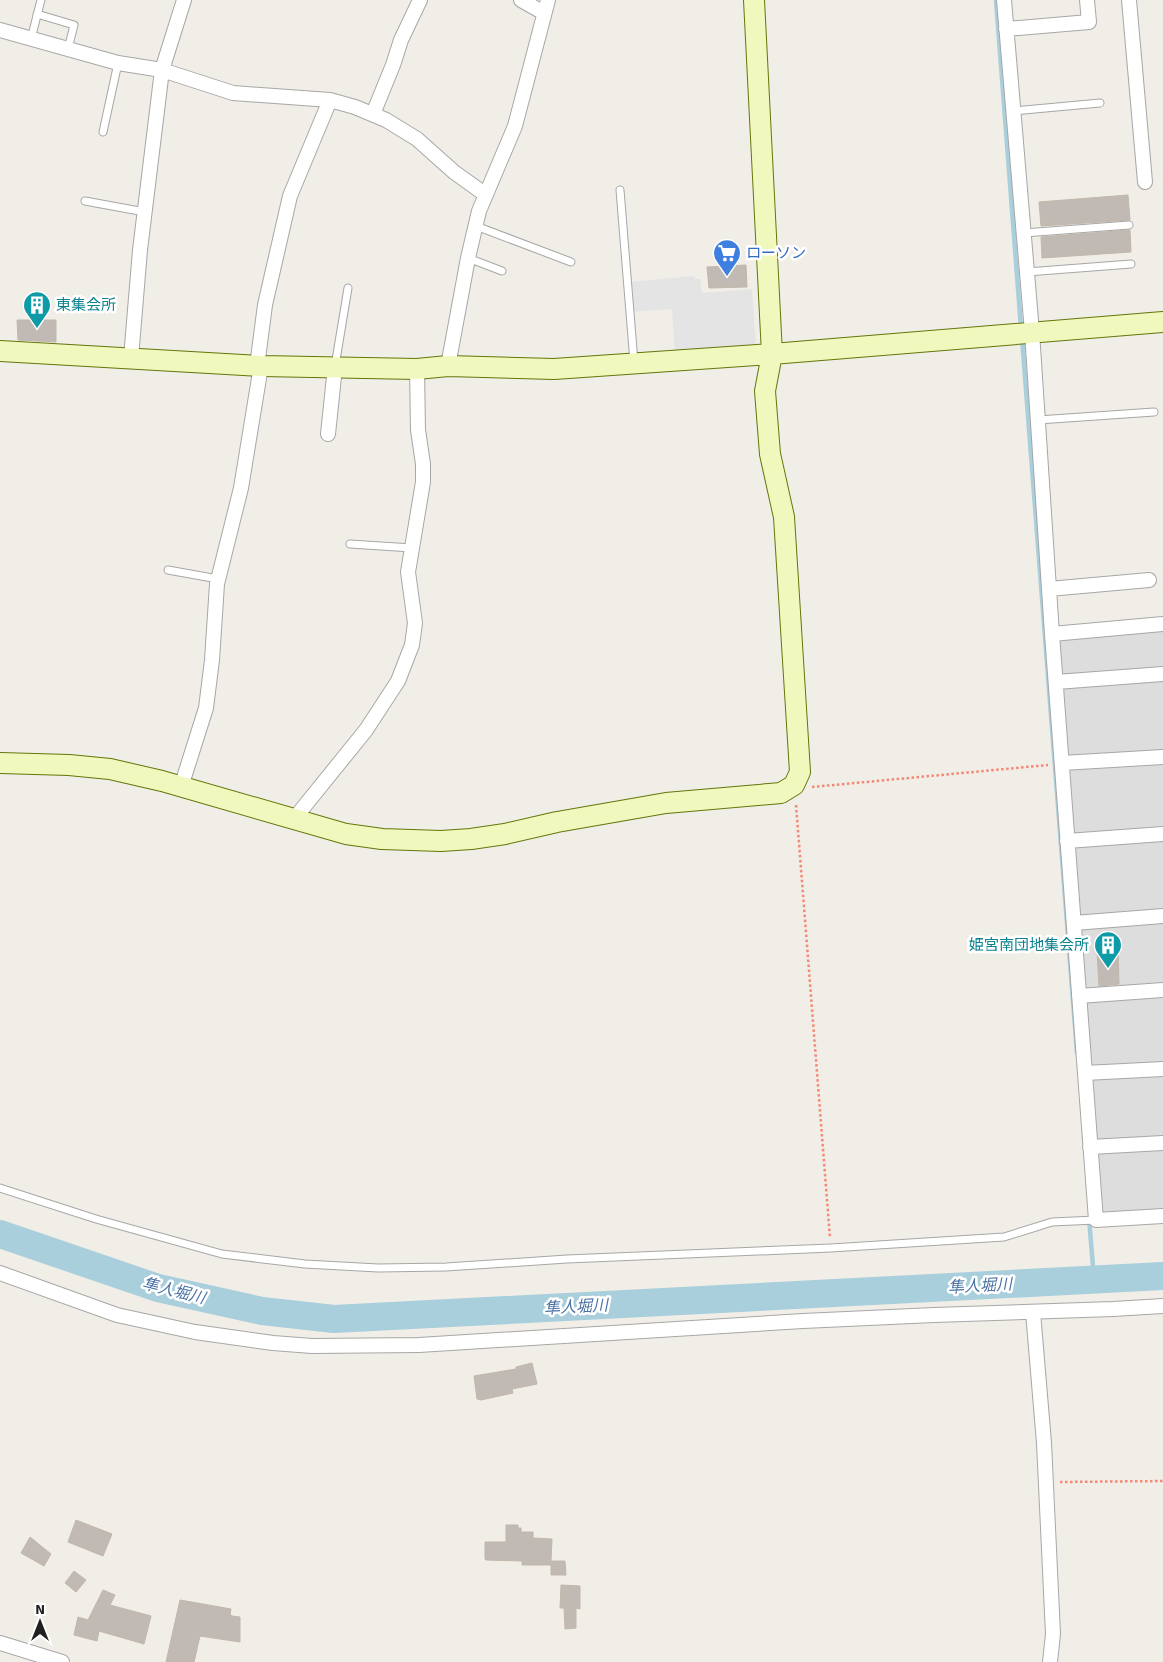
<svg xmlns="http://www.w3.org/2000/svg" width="1163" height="1662" font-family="Signika,'Noto Sans JP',sans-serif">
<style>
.residential{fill:#dedddd}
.parking{fill:#e4e4e4}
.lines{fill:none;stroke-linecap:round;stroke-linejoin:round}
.stream{stroke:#a9cedc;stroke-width:4.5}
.river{stroke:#a9cedc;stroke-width:28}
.building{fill:#c1bab4;stroke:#c2b6aa}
.lane-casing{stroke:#a7a7a7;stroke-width:9}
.street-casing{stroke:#a7a7a7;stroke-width:16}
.secondary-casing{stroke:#647609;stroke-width:22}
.path{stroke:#f58874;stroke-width:2.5;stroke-dasharray:2.5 2.5;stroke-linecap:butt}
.lane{stroke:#fff;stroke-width:7}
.street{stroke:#fff;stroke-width:14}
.secondary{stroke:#f1f8be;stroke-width:20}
.labels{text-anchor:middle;stroke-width:5;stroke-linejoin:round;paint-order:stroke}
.shop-label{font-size:15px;fill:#366cbe;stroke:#fff;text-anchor:start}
.culture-label{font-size:15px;fill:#0d838f;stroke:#fff;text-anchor:start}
.water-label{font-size:16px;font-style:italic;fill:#4c74a5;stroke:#fff}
</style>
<rect width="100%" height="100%" fill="#f0eee7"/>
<path class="residential" d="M1163,624V1216L1096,1220L1052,635Z"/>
<path class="parking" d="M694,276L695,279H700L702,293L752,289L756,346L675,353L672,309L631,312L629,282Z"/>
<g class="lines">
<path class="stream" d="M996,0L1021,328
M1022,338L1077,1053
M1089,1218L1094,1279"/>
<path class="river" d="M0,1234L158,1288L262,1311L334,1319L1163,1276"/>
</g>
<path class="building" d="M1128,195L1130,220L1041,226L1039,202Z
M1130,230L1131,252L1042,258L1041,237Z
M746,265L747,287L709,288L707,267Z
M17,320H56V342L18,340Z
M1097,950H1118L1119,984L1099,986Z
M532,1363L537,1384L512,1389L513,1393L481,1400L477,1399L474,1376L516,1369V1367Z
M76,1520L112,1534L103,1556L68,1542Z
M506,1525H518V1528H521V1532H533V1538L552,1539L551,1561H565L566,1575H551V1565H522V1561L486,1560L485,1559V1542H506Z
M30,1537L51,1554L44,1566L21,1553Z
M74,1571L86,1580L76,1592L65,1583Z
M561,1585L580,1586V1609L576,1608V1628L565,1629L564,1608H560Z
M103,1590L115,1595L110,1605L151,1616L144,1644L99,1631L97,1641L74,1635L78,1617L88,1620Z
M180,1600L231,1609L230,1614L232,1616L240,1617V1642L200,1636L194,1662H166Z"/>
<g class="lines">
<g class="lane-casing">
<path id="lane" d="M37,14L74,25L68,49
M31,39L41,0
M1014,111L1100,103
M103,132L118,63
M620,190L634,362
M85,201L145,212
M476,226L571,262
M1024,233L1129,225
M468,258L502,271
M1027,272L1131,264
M335,366L348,288
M1038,420L1154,412
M350,544L412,548
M168,570L218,579
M0,1188L96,1219L222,1254L305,1264L378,1268L446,1267L567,1259L831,1248L1004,1237L1052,1222L1096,1220"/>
</g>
<g class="street-casing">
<path id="street" d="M521,0L544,13
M1004,0L1032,332L1052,634L1096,1220L1163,1216
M1129,0L1145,182
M1006,29L1089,22L1087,0
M0,30L118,63L162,70L233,93L330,100L355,107L386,120L417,139L454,172L486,195
M373,114L393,65L401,40L420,0
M131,358L140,250L162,70L184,0
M257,366L265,305L290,196L330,100
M448,366L468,258L479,211L515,126L548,0
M328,434L335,367
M1049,589L1149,580
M1052,634L1163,624
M1056,682L1163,674
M1062,763L1163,757
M181,787L206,708L212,660L217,584L241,488L261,366
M294,819L366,730L398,681L412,645L415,623L408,572L423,482V464L418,430L417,369
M1067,841L1163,834
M1074,923L1163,916
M1079,996L1163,990
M1085,1073L1163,1069
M1090,1147L1163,1143
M0,1273L117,1315L195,1332L273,1343L312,1346L419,1345L803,1321L934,1315L1113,1309L1163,1306
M1033,1312L1044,1443L1053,1634L1050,1662
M0,1643L62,1662"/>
</g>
<g class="secondary-casing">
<path id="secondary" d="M0,351L261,366L417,369L448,366L554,369L772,354L1163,322
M0,763L69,765L110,769L162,781L346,834L382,839L441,841L471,839L505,834L557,822L666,803L781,793L794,785L800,772L784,517L770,454L765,391L772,354L754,0"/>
</g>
<path class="path" d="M812,787L1048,765
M796,805L830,1238
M1060,1482L1163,1481"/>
<use href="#lane" class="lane"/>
<use href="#street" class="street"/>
<use href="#secondary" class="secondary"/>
</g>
<defs>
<g id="supermarket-pin" transform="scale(1.4375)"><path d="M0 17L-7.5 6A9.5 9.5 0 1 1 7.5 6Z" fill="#3f7fe0" stroke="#fff"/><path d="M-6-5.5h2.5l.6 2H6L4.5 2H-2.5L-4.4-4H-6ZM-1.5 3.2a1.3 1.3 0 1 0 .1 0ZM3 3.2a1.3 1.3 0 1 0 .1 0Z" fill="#fff"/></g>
<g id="building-pin" transform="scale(1.4375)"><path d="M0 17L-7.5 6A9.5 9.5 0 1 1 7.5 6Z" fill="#0f9aa8" stroke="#fff"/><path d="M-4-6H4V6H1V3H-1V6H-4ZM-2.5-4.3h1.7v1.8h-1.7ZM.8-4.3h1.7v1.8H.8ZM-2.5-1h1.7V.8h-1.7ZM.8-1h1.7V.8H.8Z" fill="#fff"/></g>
</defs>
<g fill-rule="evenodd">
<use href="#supermarket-pin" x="727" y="253"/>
<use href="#building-pin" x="37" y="305"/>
<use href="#building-pin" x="1108" y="945"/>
</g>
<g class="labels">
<g class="shop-label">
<text x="746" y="258">ローソン</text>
</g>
<g class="culture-label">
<text x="56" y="310">東集会所</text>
<text x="1089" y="950" text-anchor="end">姫宮南団地集会所</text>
</g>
<g class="water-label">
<text transform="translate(980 1285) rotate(-3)" y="6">隼人堀川</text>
<text transform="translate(174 1290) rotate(14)" y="6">隼人堀川</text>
<text transform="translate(576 1306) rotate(-3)" y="6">隼人堀川</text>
</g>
</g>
<g transform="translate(40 1622)" stroke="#ffffff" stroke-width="4" paint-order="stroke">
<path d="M0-4L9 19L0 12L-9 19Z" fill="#202020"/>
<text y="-8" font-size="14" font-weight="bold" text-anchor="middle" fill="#202020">N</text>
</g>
</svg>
